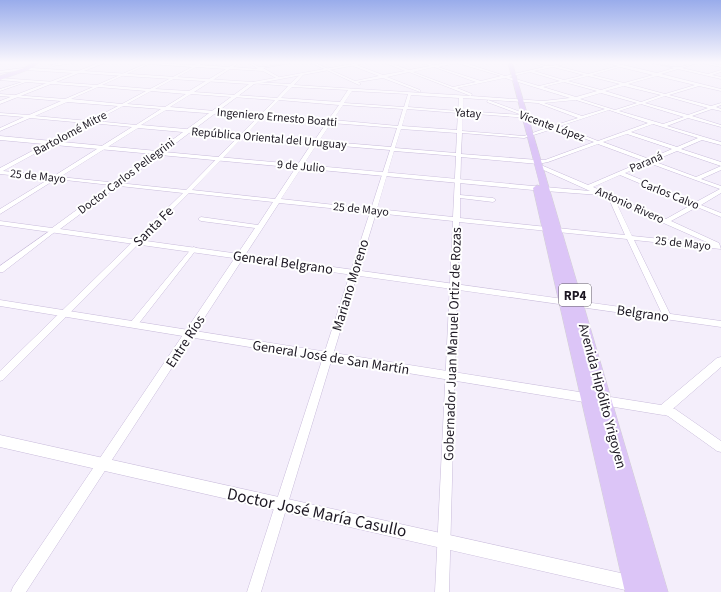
<svg xmlns="http://www.w3.org/2000/svg" width="721" height="592" font-family="'Source Sans 3',sans-serif">
<style>
.lines{fill:none;stroke-linecap:round;stroke-linejoin:round}
.minor-casing{stroke:#c9bcdb;stroke-width:1}
.tertiary-casing{stroke:#c9bcdb;stroke-width:1}
.primary-casing{stroke:#d2d1d3;stroke-width:1}
.minor{fill:#fff;fill-rule:evenodd}
.tertiary{fill:#fff;fill-rule:evenodd}
.primary{fill:#dcc5f7;fill-rule:evenodd}
.labels{text-anchor:middle;stroke-width:4;stroke-linejoin:round;paint-order:stroke}
.far-street-label{font-size:12px;fill:#1d1823;stroke:#fff}
.shield{fill:#fff;stroke:#615d65;stroke-width:1}
.shield-label{font-size:13px;font-weight:bold;fill:#1d1823}
.street-label{font-size:14px;fill:#1d1823;stroke:#fff}
.near-street-label{font-size:17px;fill:#1d1823;stroke:#fff}
</style>
<rect width="100%" height="100%" fill="#f4eefb"/>
<g class="lines">
<g class="minor-casing">
<path id="minor" d="M131,62L195,65L200,62H204L200,65L229,67L237,62H240L233,67L258,69L248,62C253,62 255,66 260,67C266,68 288,62 296,62L263,68L279,77L278,79L263,71L230,69L194,92L277,98L288,86L251,83L253,82L290,84L302,73L303,75L294,85L471,96L409,72L387,77L420,90V92L383,78L358,82L361,84L359,85L309,62H313L355,81L379,76L353,66L354,64L383,75L405,71L383,62H387L409,70L430,66L420,62H425L434,65L451,62H462L505,76L544,67L530,62C536,62 542,66 549,66C556,66 564,62 571,62L557,66L588,74L618,66L604,62H610L657,73L674,68L649,62C658,62 668,68 678,67C686,67 692,62 700,62L682,68L708,74L721,70V72L712,75L721,77V79L678,69L661,74L721,89V91L699,86L669,95L711,106L721,103V105L716,107L721,109V111L712,109L692,116L721,125V127L688,118L667,126L721,142V145L702,140L681,149L721,162V166L677,151L653,161L696,177L721,166V170L701,179L721,186V193L701,205L721,213V217L697,207L671,221L719,243L721,249L634,240L671,316L667,319L663,316L627,239L459,222L449,592H435L453,221L376,213L261,592H247L370,212L279,203L26,592H11L13,587L255,228L201,221L198,219L201,217L258,225L273,202L189,193L3,380L0,381V371L183,193L56,179L0,214V209L49,179L0,174V168L85,123L30,118L0,131V128L24,117L0,115V113L29,115L61,101L0,96V94L65,99L93,87L26,82L0,91V89L22,82L0,80V78L97,85L145,64ZM457,63L501,76L481,81L438,67ZM149,64L192,67L150,89L102,85ZM196,67L226,69L189,91L155,89ZM434,67L476,82L453,87L413,72ZM553,67L584,75L564,80L534,71ZM620,67L653,75L624,83L592,75ZM530,72L560,81L539,86L509,77ZM588,76L620,84L601,90L568,81ZM657,76L695,85L665,94L628,84ZM505,78L570,98L543,101L471,96L472,94L457,88ZM564,82L597,91L576,97L543,87ZM624,86L661,95L641,102L605,91ZM98,87L146,91L122,104L71,99ZM292,87L348,90L340,102L281,98ZM151,91L186,94L165,107L127,104ZM352,91L408,94L404,107L344,103ZM601,93L637,103L615,110L580,99ZM191,94L275,100L260,115L170,107ZM411,95L459,98L458,111L408,107ZM665,96L708,108L688,115L645,103ZM463,98L538,103L578,118L556,125L488,100L487,102L522,115L463,111ZM279,100L339,105L328,120L264,115ZM576,100L605,109L582,116L544,103ZM67,102L118,106L89,121L35,116ZM641,104L684,117L663,124L619,111ZM343,105L403,109L398,126L333,120ZM123,106L161,109L136,125L95,121ZM407,109L458,113L457,130L402,126ZM166,110L258,117L241,134L141,125ZM609,110L648,123L598,141L560,126ZM462,113L530,118L552,126L524,136L462,131ZM262,117L327,122L314,141L246,135ZM91,123L132,127L54,176L3,171ZM331,123L397,128L391,147L319,141ZM653,124L698,138L677,147L631,132ZM138,128L238,137L186,190L60,177ZM556,128L594,142L545,160H538L461,154L462,133L524,138ZM401,129L457,133L456,153L395,148ZM627,134L672,149L649,159L603,142ZM243,137L312,143L275,199L192,190ZM317,144L390,150L371,209L281,199ZM598,144L644,161L588,185L541,165H537V167L590,191L545,187L542,189L545,191L600,195L609,199L625,235L460,218V198L493,202L496,200L493,198L460,195L461,157L538,164L548,162ZM394,151L456,156L453,217L377,209ZM649,163L720,189L696,202L625,173ZM620,175L691,205L666,219L593,187ZM616,202L711,244L632,236Z
M701,62L721,65V67L702,63Z
M54,228L57,230L56,231L3,272H0V266Z
M194,247L198,249L196,250L136,327H130L129,325L130,323L192,248Z
M663,406L675,409L721,441V452L717,451L668,416L659,413L658,410L659,407Z"/>
</g>
<g class="tertiary-casing">
<path id="tertiary" d="M68,62H80L53,66L51,65Z
M101,62H107L84,71L253,82L363,62H372L254,84L164,152L544,187L547,189L544,191L160,155L60,229L721,321V327L0,225V221L52,228L153,154L0,140V136L157,151L249,84L79,73L0,104V101L73,73L25,70L0,73V71L30,67L32,68L78,71Z
M0,300L661,405L717,358L721,357V367L667,414L663,415L0,306Z
M0,435L634,576L640,578L642,584L640,590L634,592L0,447Z"/>
</g>
<g class="primary-casing">
<path id="primary" d="M34,62H40L28,70L0,80V76L24,68Z
M508,62H512L668,592H625L533,188L537,185L540,186Z"/>
</g>
<use href="#minor" class="minor"/>
<use href="#tertiary" class="tertiary"/>
<use href="#primary" class="primary"/>
</g>
<linearGradient id="sky" x2="0" y2="1"><stop stop-color="#99aceb"/><stop offset="0.43" stop-color="#faf7fd"/><stop offset="1" stop-color="#faf7fd" stop-opacity="0"/></linearGradient>
<rect width="721" height="145" fill="url(#sky)"/>
<g class="labels">
<g class="far-street-label">
<text transform="translate(468 113) rotate(4)" y="4">Yatay</text>
<text transform="translate(277 117) rotate(5)" y="4">Ingeniero Ernesto Boatti</text>
<text transform="translate(552 126) rotate(20)" y="4">Vicente López</text>
<text transform="translate(70 133) rotate(-28)" y="4">Bartolomé Mitre</text>
<text transform="translate(269 138) rotate(5)" y="4">República Oriental del Uruguay</text>
<text transform="translate(646 162) rotate(-23)" y="4">Paraná</text>
<text transform="translate(301 166) rotate(5)" y="4">9 de Julio</text>
<text transform="translate(38 176) rotate(6)" y="4">25 de Mayo</text>
<text transform="translate(126 176) rotate(-37)" y="4">Doctor Carlos Pellegrini</text>
<text transform="translate(670 194) rotate(22)" y="4">Carlos Calvo</text>
<text transform="translate(630 205) rotate(24)" y="4">Antonio Rivero</text>
<text transform="translate(361 209) rotate(6)" y="4">25 de Mayo</text>
<text transform="translate(683 243) rotate(6)" y="4">25 de Mayo</text>
</g>
<rect class="shield" x="559" y="284" width="32" height="22" rx="3"/>
<g class="shield-label">
<text x="575" y="300">RP4</text>
</g>
<g class="street-label">
<text transform="translate(153 226) rotate(-45)" y="5">Santa Fe</text>
<text transform="translate(283 262) rotate(8)" y="5">General Belgrano</text>
<text transform="translate(350 285) rotate(-73)" y="5">Mariano Moreno</text>
<text transform="translate(643 313) rotate(8)" y="5">Belgrano</text>
<text transform="translate(185 341) rotate(-57)" y="5">Entre Ríos</text>
<text transform="translate(452 344) rotate(-88)" y="5">Gobernador Juan Manuel Ortiz de Rozas</text>
<text transform="translate(331 357) rotate(9)" y="5">General José de San Martín</text>
<text transform="translate(603 396) rotate(75)" y="5">Avenida Hipólito Yrigoyen</text>
</g>
<g class="near-street-label">
<text transform="translate(317 512) rotate(12)" y="6">Doctor José María Casullo</text>
</g>
</g>
</svg>
